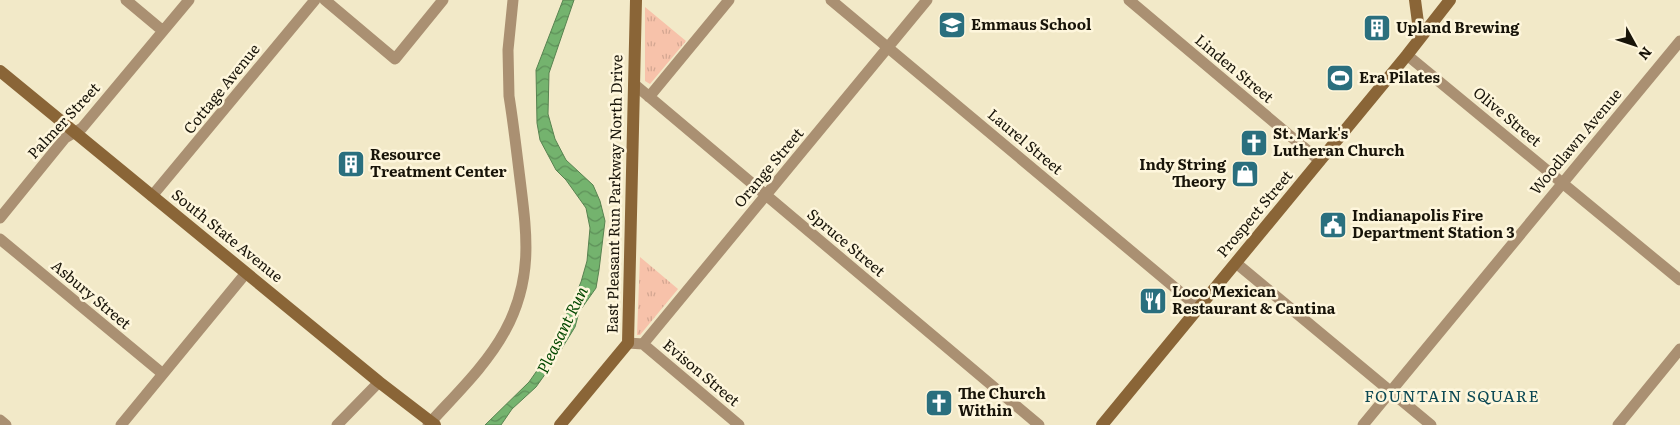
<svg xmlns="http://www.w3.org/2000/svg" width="1680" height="425" font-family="Literata,serif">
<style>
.grass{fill:url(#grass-tufts)}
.water{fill:url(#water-waves);stroke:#588350}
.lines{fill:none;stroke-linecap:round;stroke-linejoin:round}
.street{stroke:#aa9072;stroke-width:11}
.secondary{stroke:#8a6537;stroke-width:12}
.labels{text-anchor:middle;stroke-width:5;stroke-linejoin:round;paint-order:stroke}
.poi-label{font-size:15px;font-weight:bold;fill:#181409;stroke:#fef6dc;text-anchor:start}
.street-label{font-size:15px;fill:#181409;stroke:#fef6dc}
.water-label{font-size:16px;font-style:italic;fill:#034800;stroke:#fef6dc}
.neighbourhood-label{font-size:16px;letter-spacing:1px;fill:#0c4853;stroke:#fef6dc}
</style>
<defs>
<pattern id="grass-tufts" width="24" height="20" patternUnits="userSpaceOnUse" patternTransform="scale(1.25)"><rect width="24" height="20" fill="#f7c2aa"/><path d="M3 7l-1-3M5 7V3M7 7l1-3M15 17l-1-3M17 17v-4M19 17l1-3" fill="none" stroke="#d3a691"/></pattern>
<pattern id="water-waves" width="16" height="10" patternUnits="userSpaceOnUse" patternTransform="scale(1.25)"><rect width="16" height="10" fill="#74b36e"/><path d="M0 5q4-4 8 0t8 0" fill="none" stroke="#5e9059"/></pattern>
</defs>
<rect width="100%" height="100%" fill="#f2e9c8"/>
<path class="grass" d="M645,7L686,41L650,84L645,81Z
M640,257L678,289L640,335H637Z"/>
<path class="water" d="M563,0H574L549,73L548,114L555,139L566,160L593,185L600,201L605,221L599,270L596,288L579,312L575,327L551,366L536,387L512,409L501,425H485L529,382L543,362L572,303L581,282L587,261L590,228L586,208L566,180L556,170L540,140L537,123L536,70Z"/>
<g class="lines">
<path class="street" d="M126,0L163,31
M325,0L395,59L443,0
M831,0L1198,307
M1129,0L1320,161
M1407,55L1680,280
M634,84L1039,425
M649,97L729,0
M152,196L315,0
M0,218L65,138L82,128L189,0
M0,239L163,374
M1236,263L1431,425
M628,343L643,344L927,0
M643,344L739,425
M0,420L6,425
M121,425L246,273
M337,425L379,382
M428,425C455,395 486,366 505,331C535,276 526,229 519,171C516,146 513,121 509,96L508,50L513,0
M1363,425L1680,41
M1618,425L1680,349"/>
<path class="secondary" d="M1415,0L1420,38
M0,71L379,382L435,425
M560,425L628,343L636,0
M1102,425L1407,55L1450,0"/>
</g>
<defs>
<g id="school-square" transform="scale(1.4375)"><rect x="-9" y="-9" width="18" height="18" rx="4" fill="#2a6f7e" stroke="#fef6dc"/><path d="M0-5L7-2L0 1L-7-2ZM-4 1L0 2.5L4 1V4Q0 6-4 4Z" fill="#fff"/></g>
<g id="building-square" transform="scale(1.4375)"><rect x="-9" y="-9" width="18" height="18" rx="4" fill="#2a6f7e" stroke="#fef6dc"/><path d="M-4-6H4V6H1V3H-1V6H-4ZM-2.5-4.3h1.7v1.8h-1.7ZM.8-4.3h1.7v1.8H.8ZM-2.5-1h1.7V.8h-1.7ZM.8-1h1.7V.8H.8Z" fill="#fff"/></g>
<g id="stadium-square" transform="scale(1.4375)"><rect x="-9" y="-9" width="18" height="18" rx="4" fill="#2a6f7e" stroke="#fef6dc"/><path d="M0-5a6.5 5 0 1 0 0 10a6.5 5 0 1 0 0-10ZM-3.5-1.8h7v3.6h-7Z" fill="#fff"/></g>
<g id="church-square" transform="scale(1.4375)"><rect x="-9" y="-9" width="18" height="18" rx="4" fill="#2a6f7e" stroke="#fef6dc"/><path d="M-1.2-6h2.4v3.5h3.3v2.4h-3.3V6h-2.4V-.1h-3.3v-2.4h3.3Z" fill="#fff"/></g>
<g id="shop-square" transform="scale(1.4375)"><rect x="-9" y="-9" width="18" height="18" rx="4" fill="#2a6f7e" stroke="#fef6dc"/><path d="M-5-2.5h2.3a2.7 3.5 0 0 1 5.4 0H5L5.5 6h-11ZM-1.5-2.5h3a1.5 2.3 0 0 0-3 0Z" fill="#fff"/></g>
<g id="civic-square" transform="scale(1.4375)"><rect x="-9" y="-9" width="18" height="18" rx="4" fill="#2a6f7e" stroke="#fef6dc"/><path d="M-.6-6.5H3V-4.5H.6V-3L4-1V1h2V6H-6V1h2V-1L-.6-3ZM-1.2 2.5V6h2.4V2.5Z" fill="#fff"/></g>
<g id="restaurant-square" transform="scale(1.4375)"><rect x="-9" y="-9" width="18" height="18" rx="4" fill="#2a6f7e" stroke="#fef6dc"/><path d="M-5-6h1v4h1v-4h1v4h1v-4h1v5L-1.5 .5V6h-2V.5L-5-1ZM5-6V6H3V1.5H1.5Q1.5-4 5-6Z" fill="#fff"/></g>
</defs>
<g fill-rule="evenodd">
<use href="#school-square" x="952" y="25"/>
<use href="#building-square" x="1377" y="28"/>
<use href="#stadium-square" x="1340" y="78"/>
<use href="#church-square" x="1254" y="143"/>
<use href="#building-square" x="351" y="164"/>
<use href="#shop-square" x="1245" y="174"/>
<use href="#civic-square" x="1333" y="225"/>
<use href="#restaurant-square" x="1153" y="301"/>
<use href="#church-square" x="939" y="403"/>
</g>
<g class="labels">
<g class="poi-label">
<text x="971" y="30">Emmaus School</text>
<text x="1396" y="33">Upland Brewing</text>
<text x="1359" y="83">Era Pilates</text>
<text x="1273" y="139">St. Mark's<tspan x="1273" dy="17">Lutheran Church</tspan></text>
<text x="370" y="160">Resource<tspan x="370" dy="17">Treatment Center</tspan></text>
<text x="1226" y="170" text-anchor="end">Indy String<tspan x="1226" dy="17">Theory</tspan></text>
<text x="1352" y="221">Indianapolis Fire<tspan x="1352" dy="17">Department Station 3</tspan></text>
<text x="1172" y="297">Loco Mexican<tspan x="1172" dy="17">Restaurant &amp; Cantina</tspan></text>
<text x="958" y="399">The Church<tspan x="958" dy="17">Within</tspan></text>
</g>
<g class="street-label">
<text transform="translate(1234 69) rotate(40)" y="5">Linden Street</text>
<text transform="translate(222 89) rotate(-51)" y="5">Cottage Avenue</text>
<text transform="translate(1507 117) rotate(40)" y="5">Olive Street</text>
<text transform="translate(64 121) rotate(-47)" y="5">Palmer Street</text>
<text transform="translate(1025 142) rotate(40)" y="5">Laurel Street</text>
<text transform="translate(1576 142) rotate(-50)" y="5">Woodlawn Avenue</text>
<text transform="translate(769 168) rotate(-50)" y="5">Orange Street</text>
<text transform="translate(615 194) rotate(-89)" y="5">East Pleasant Run Parkway North Drive</text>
<text transform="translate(1255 214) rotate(-50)" y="5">Prospect Street</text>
<text transform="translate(227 236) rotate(39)" y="5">South State Avenue</text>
<text transform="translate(846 243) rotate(40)" y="5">Spruce Street</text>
<text transform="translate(91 295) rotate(40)" y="5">Asbury Street</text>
<text transform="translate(701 373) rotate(40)" y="5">Evison Street</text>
</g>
<g class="water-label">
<text transform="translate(562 330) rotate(-64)" y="6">Pleasant Run</text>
</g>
<g class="neighbourhood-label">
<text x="1452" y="402">FOUNTAIN SQUARE</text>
</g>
</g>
<g transform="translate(1635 45) rotate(130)" stroke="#fef6dc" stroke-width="4" paint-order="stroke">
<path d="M0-4L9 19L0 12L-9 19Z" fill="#181409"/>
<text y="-8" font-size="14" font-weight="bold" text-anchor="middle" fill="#181409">N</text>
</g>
</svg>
